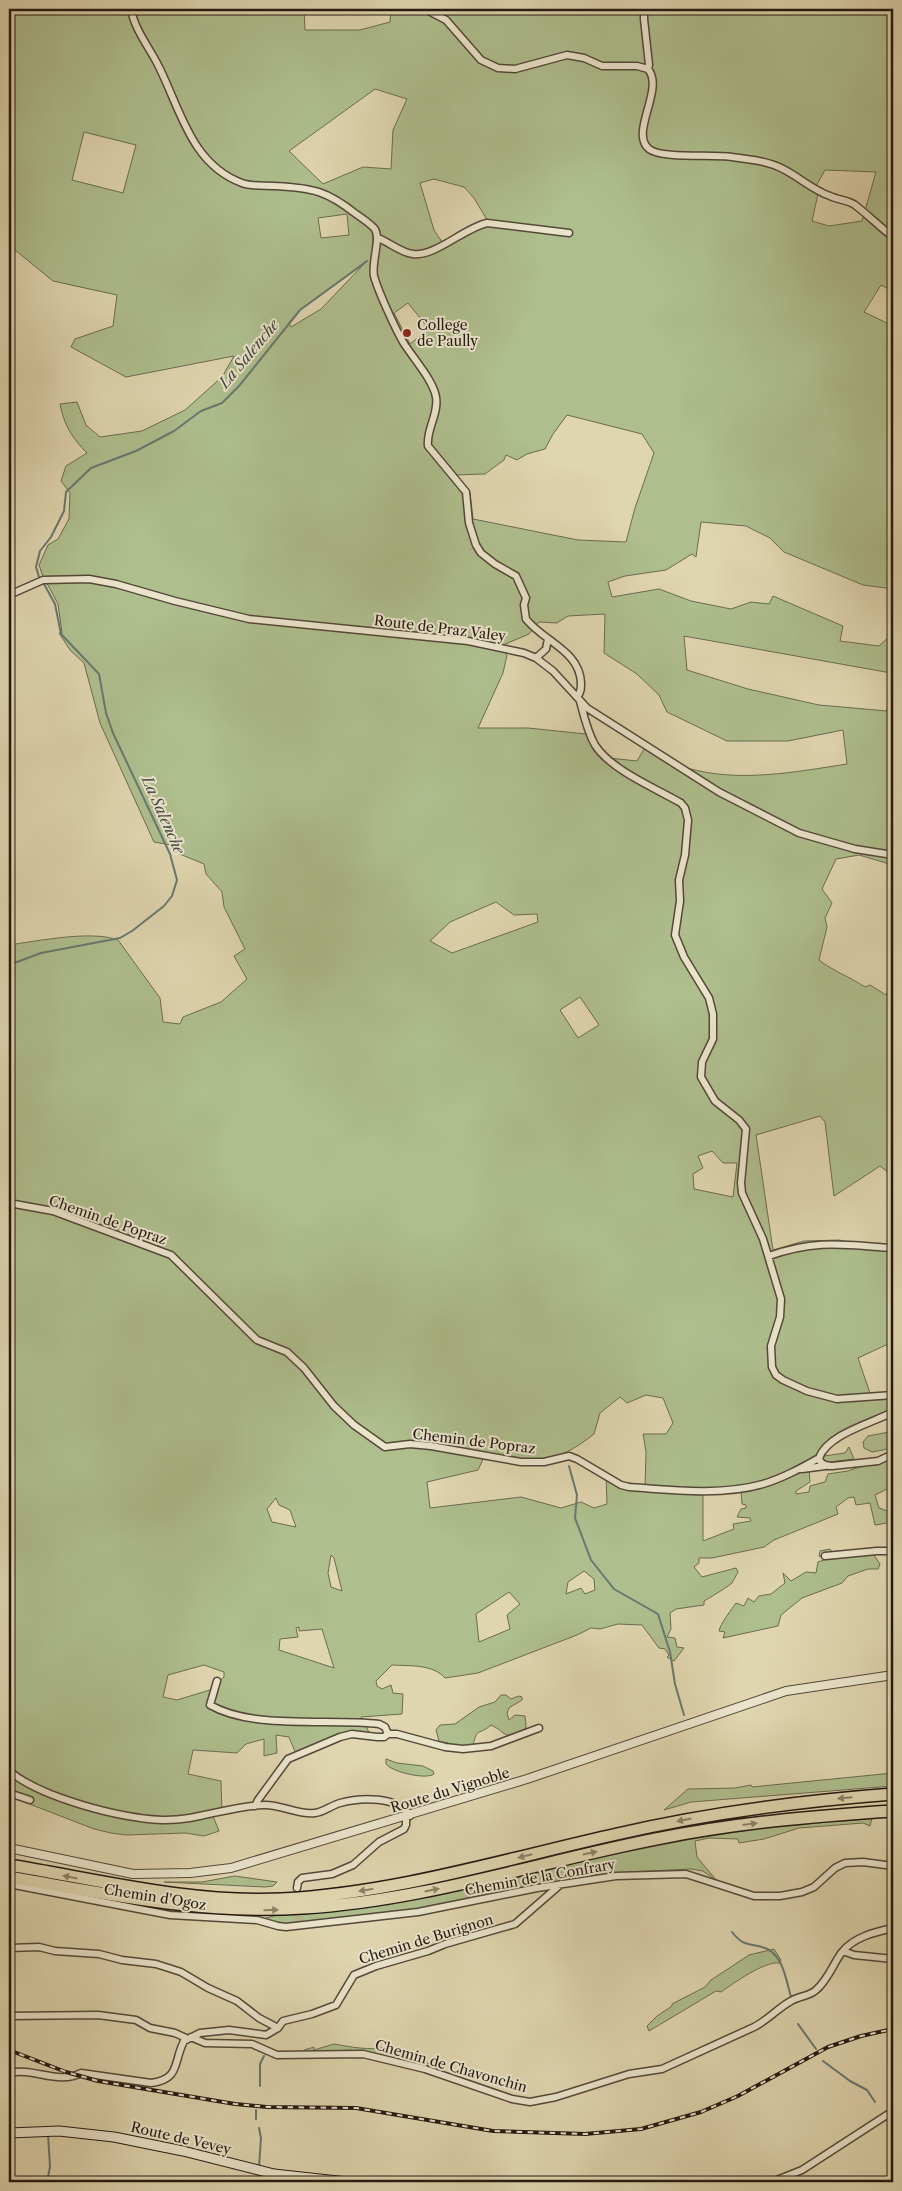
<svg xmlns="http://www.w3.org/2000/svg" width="902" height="2191" font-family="'Libre Caslon Text',serif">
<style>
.green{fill:#aebe8d;stroke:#6a6c50;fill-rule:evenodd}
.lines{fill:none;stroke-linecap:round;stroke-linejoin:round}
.stream{stroke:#677870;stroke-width:2}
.minor-tunnel{stroke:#baaf90;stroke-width:6;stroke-dasharray:6 3;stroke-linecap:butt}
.minor-casing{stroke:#544839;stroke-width:9}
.tertiary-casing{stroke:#544839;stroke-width:10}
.secondary-casing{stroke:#251912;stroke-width:11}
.motorway-casing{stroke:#251912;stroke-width:14}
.minor{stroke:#eae4cb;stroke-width:6}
.tertiary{stroke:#eae4cb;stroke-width:8}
.secondary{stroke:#eae4cb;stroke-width:9}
.motorway{stroke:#dfd5af;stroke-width:11}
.rail-casing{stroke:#251912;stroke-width:4}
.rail{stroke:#eae4cb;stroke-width:2;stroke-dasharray:5.5;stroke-linecap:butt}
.oneway{fill:#8b8068}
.poi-dot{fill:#8f2418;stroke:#eae4cb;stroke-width:2}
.labels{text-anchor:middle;stroke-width:4;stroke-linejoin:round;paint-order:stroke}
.poi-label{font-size:14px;fill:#251912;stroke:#eae4cb;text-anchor:start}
.street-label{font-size:14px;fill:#251912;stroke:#eae4cb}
.water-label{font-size:15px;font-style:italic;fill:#464941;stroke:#eae4cb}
</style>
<rect width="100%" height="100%" fill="#dfd5af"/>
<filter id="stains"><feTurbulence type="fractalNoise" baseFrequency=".004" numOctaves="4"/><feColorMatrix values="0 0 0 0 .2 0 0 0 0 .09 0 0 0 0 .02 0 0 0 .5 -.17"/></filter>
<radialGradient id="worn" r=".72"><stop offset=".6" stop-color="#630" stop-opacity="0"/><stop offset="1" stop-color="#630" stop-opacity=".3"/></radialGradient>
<path class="green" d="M9,9H304L305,30H360L390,22L391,9H893V291L881,285L864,312L889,324L893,321V589L863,585L784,552L770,538L746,526L701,522L696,557L692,554L666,570L625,576L608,582L612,597L659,589L691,601L731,609L751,602L769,604L773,596L843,626L840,641L879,646L893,633V865L859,855L836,859L822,889L832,903L825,918L827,927L819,960C833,971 850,977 865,987L870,985L886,995L888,991L893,992V1176L880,1166L834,1196L825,1122L820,1116L756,1135L773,1250L804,1241L839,1240L893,1251V1344L886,1345L858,1358L870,1393H893V1413C877,1420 829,1438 824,1456L845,1453L849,1447L854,1459L821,1463L809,1469L810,1482L796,1491V1494L809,1492L810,1486L825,1482L828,1474L848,1471L893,1455V1486L875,1495L879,1508L893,1513V1522L875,1525L870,1503L856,1505L854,1497L848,1498L836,1507L838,1514L774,1540L764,1547L712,1558H699V1563L694,1567L702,1577L736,1568L738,1572C736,1575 734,1580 732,1583C729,1586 708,1599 704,1601V1605L676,1609L670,1613L671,1629L667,1637L675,1638L677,1647L684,1648L674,1661L667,1657L669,1655L665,1649L659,1648L642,1625L618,1624L600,1629L591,1628L577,1635L478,1673L445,1678C433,1664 409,1666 392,1665L376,1681L377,1686L382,1689L391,1685L393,1693L403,1694L402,1714L361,1717L372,1738L351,1736L296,1754L289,1737L276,1735L277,1753L264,1756V1739L246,1744L237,1753L193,1750L188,1774L221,1781L222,1814L213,1816L219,1831L204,1836L185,1833L126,1835L111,1833L94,1829L9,1796V945C37,941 92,930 118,940L160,998L163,1022L180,1024L183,1017L221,1002L247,979L234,956L245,949L224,907L222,892L206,874L204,864L175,852L171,845L154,842L100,723L84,663L70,650L59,633H62L58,604L42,574L39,565L48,545L58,539L69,519L70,493L61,481L66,466L87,453C72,438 64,425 60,404L77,402L86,425L100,437L142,431L185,410L222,377L234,356L126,377L71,347L75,339L113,326L117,295L53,281L9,245ZM375,89L407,99L393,130L391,169L363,167L323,184L289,151ZM84,132L136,145L123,193L72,180ZM825,170L876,172L862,221L829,226L812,221L818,194L815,188ZM434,179L464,187L474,198L490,225L468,227L442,242L434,230L420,183ZM347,214L349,235L321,238L318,218ZM364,264L321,309L291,327L289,323L300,310ZM408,303L429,329L410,344L394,313ZM567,415L642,434L654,453L635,508L626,542L578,540L473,519L470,493L454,475L485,474L504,460L506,455L517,460L527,454L545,449L553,434ZM605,614L604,653L637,674L659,695L667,712L727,741H788L843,730L847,764C795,772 739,783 687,768C673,764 659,752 647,744L637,761L609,758L586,734L528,728H478L503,673L507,655L501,646L529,634L539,622L557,623L568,616ZM684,636L891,673L887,711L819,705L748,689L687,670ZM496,902L514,915L537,914L538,922L452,953L430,941L450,922ZM580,997L599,1025L578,1038L560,1010ZM712,1151L723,1163H737L733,1197L694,1189L693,1174L703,1168L698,1156ZM646,1395L663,1398L673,1423L666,1434H643L646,1452L645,1486L618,1481L606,1474L607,1504L594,1508L581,1502L561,1508L521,1497L430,1508L427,1482L478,1470L486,1453C536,1462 552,1467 594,1434L600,1413L620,1397L627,1403ZM741,1490L742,1504L746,1505V1508L741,1509L737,1517L750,1518L751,1521L733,1524L734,1529L703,1541V1492ZM276,1498L279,1505L290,1510L296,1527L272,1522L267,1509ZM331,1555L334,1558L342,1591L331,1587L328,1573ZM584,1571L594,1579L595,1590L585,1594L581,1588L566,1594L568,1582ZM509,1592L520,1604L507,1615L510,1629L479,1642L476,1614ZM299,1627V1631L322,1629L334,1668L279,1650L280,1639L298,1637L296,1628ZM204,1665L224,1672V1677L210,1690L177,1700L163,1697L168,1675Z
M893,1428V1448L872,1452L864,1448L863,1442L868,1436L889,1432Z
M830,1549L836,1557L873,1554L880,1564L878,1569H868L848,1576L842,1583L802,1598L781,1615L778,1626L723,1638L725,1632L719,1631C720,1624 732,1609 736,1603L744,1606L748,1598L754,1602L759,1596L771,1594L785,1583L783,1573L791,1581L806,1572L816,1573L818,1562L827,1559L819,1556L820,1551Z
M501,1695H506L511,1699L519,1696L522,1697V1700L509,1708L507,1713L509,1720L515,1715L525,1716L526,1727L524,1731C502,1740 508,1733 491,1725C479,1736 477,1726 473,1746L447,1747L448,1743L439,1741L436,1730L440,1725L455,1724L479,1707L495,1702Z
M386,1759L397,1763L423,1766L433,1771L434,1774C426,1780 392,1772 386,1764Z
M893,1773V1786L691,1802L664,1810L688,1789L735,1788L751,1785L752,1787Z
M872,1818L870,1826L863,1823L799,1828L764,1839L739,1843L738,1839L709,1838L695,1841L697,1857L717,1881L703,1871L691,1869L608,1873L549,1883L435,1907L285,1925L262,1919L278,1915L340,1910L399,1902L605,1856L692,1839L762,1828Z
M235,1876L277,1882L273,1886L265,1887L164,1882H202Z
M774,1949L781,1960L780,1963C764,1961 734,1983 721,1992L716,1991L649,2031L647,2026L657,2016L672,2006V2004L705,1987L711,1980L749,1955Z
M334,2044C351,2047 371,2051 386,2047C402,2056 421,2060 438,2067L435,2071L350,2050L305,2053L304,2050L314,2047V2050Z"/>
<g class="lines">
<path class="stream" d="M39,577L36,567L40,551L51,537L64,511L66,492L91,468L136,451L174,431L201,411L222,403L239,386L300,310L367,261
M9,965L41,953L120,938L132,931L164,906L172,896L177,880L170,854L113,733L106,713L99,674L61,634L55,604L44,584
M569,1466L577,1495L575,1518L591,1560L614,1589L658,1614L670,1652L675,1684L684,1715
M732,1932C743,1946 747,1943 762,1947C783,1952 786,1980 791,1997
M798,2024L816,2049
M823,2061L850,2081L867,2090L875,2102
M260,2086V2064L264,2056
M256,2119V2110
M259,2167L261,2138L259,2128
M258,2174L259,2178L269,2182
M47,2182L50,2167L48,2134"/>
<path class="minor-tunnel" d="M298,1907L299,1925"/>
<g class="minor-casing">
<path id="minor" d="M131,9C134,28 148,46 157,63C180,107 190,164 242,183C252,187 266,185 276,186C313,188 327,191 356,214C362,218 369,223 374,228C382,237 371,262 374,276C378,291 395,328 403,342C413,358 433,380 436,397C439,414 426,429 428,446L466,492L469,523L476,545L481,553L495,564L516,576L526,598L524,605L526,619C543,641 580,651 581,683C581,688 581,693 577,697
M425,9L446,20L481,60L498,68L515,69L567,55L584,58L602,66H637L648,69C665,89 629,133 649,149C661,159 713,154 732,157C748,159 768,161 783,169C799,177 813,190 830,196C838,200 848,200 855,205C868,215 880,227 893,237
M644,9V19L649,65L648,69
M378,238C389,242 401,253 413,254C435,257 464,228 487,223L569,233
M9,595L43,580L89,579L116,584L175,601L249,619L468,641L524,653L536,658L553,671L587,708L719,792L799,833L855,849L893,855
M536,658L546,649L548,639
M580,701C584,716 587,731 595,745C611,770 655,788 681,803L685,808L688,820L685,855L679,880L680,901L675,935L684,957L709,998L713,1014V1039L702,1062L701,1077L715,1101L739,1120L746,1129L741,1183L742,1193L763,1239L781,1299L780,1317L771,1346L772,1367L776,1375L783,1380L807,1391L837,1399L893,1395
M9,1203L53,1211L171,1255L257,1340L287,1352L304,1368L334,1406L354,1425L385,1447L410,1444L431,1446L521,1462H544L569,1456L577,1459L621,1485L629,1487C672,1490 720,1496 763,1484C783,1478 801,1468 819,1458
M769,1256C818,1239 844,1245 893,1248
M893,1412C872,1423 828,1434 819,1458C820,1465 826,1466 832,1466L878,1461L893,1454
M802,1469L825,1466
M825,1556L877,1551H893
M217,1681L210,1705C253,1730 330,1718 379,1724L385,1727L388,1734
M9,1771C42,1798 119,1818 162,1820C197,1821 229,1806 263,1805C281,1804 297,1815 315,1813C324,1812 332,1805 340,1803C361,1797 398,1796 410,1816
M9,1793L30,1800
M255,1806L258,1800L288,1759L340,1737L352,1734L377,1737H384L388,1734H397L445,1747L463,1749L491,1746L539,1728
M9,1884L170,1915L257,1920L278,1926L286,1927L418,1912L537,1888L616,1876L686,1874L754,1896H780L802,1892L814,1887L835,1868L845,1863L863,1862L893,1866
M297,1888L298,1882L302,1878L332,1874L353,1865L379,1842L404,1829L406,1825V1817
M9,1948L39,1947L55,1951L99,1954L122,1960L156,1964L181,1972L208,1988L237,2001L259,2018L278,2028
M843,1951L854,1955L893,1959
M9,2016L98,2015L136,2020L150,2028L175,2033L188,2039
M191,2037L205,2043L252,2044L277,2055L363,2054L425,2069L512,2099L530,2102L556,2097L629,2074L662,2069L754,2027C768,2020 778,2008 791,2001C799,1996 810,1996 816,1990C828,1980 833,1964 842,1952C854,1937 875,1932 893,1928
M9,2073C33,2067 58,2085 81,2073L151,2083C181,2079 173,2062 184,2041L200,2033L229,2030L266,2035L278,2028L283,2021L312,2014L336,2005L354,1975L376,1966L428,1951L445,1944L515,1924L561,1884
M772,2182L802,2170L893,2111"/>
</g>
<g class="tertiary-casing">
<path id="tertiary" d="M9,1848L133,1874L190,1873L231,1868L527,1779L786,1691L893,1675"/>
</g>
<g class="secondary-casing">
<path id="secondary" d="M9,2133L59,2131L114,2137L183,2151L274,2174L347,2182"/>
</g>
<g class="motorway-casing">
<path id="motorway" d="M9,1865C100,1880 188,1903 281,1899C396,1893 505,1859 617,1834C708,1813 800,1801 893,1794
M9,1877C108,1894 201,1915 303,1908C423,1901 539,1862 656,1839C735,1823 814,1816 893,1811"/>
</g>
<use href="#minor" class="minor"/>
<use href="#tertiary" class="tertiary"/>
<use href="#secondary" class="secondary"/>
<use href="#motorway" class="motorway"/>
<g class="rail-casing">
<path id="rail" d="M9,2050L66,2072L98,2081L235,2104L267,2107L356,2108L493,2131L585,2134L641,2129L701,2112L738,2096L828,2047L861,2036L893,2029"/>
</g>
<use href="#rail" class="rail"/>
</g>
<defs><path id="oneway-solid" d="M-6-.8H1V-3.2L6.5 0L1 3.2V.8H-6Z" transform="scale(1.25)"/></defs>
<g class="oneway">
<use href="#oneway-solid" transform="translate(845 1798) rotate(175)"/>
<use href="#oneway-solid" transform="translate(684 1820) rotate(169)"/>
<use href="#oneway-solid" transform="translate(750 1824) rotate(-7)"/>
<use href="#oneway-solid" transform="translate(590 1853) rotate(-12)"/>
<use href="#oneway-solid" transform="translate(525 1856) rotate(166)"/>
<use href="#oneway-solid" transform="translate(70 1877) rotate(-169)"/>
<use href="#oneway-solid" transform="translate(366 1890) rotate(171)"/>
<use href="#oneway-solid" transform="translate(432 1890) rotate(-11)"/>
<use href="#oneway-solid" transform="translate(271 1910) rotate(-1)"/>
</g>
<circle class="poi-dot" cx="407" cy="333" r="5"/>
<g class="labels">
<g class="poi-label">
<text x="417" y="330">College<tspan x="417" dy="16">de Paully</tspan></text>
</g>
<g class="street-label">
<text transform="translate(440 628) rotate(7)" y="5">Route de Praz Valey</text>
<text transform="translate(108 1220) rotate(19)" y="5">Chemin de Popraz</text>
<text transform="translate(474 1441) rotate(7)" y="5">Chemin de Popraz</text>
<text transform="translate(450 1790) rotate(-17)" y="5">Route du Vignoble</text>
<text transform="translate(540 1877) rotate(-10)" y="5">Chemin de la Confrary</text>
<text transform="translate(155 1897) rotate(9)" y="5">Chemin d'Ogoz</text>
<text transform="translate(426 1939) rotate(-17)" y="5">Chemin de Burignon</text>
<text transform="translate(451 2066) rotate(16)" y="5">Chemin de Chavonchin</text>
<text transform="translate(181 2138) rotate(13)" y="5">Route de Vevey</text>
</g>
<g class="water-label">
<text transform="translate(249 354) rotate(-50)" y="5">La Salenche</text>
<text transform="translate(163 815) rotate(66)" y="5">La Salenche</text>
</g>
</g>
<rect width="902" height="2191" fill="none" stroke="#dfd5af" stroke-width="30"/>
<rect x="10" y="10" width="882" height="2171" fill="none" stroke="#251912" stroke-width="2.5"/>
<rect x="15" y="15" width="872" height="2161" fill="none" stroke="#251912"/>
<rect width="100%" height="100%" filter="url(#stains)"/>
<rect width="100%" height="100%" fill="url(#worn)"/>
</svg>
